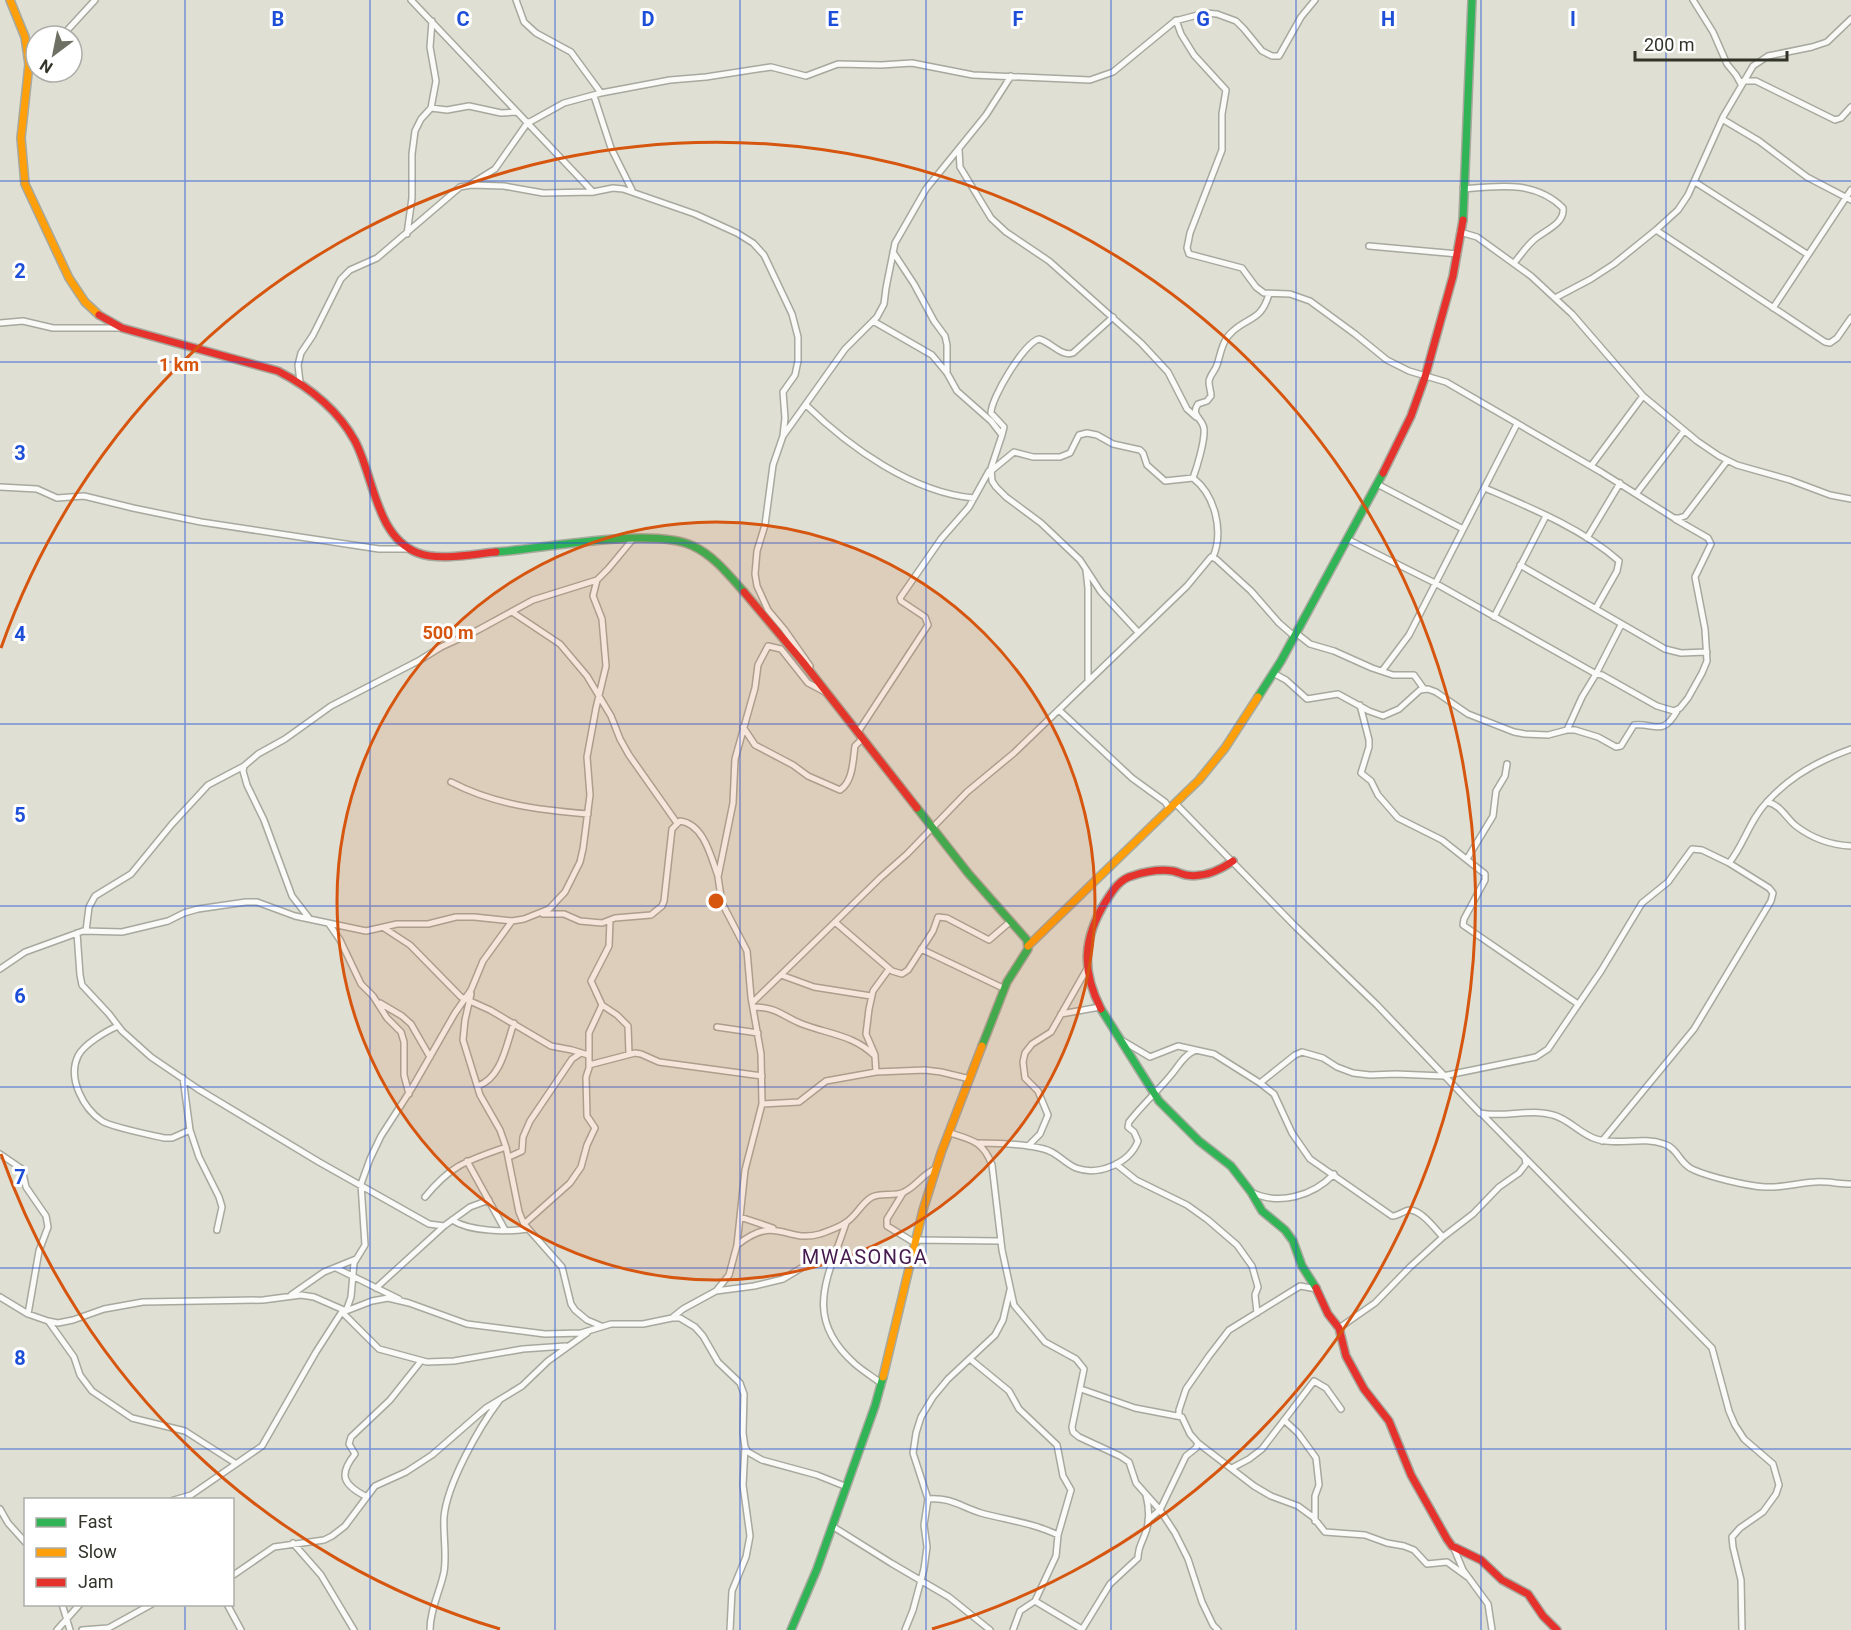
<svg xmlns="http://www.w3.org/2000/svg" width="1851" height="1630" font-family="Roboto,sans-serif">
<style>
.lines{fill:none;stroke-linecap:round;stroke-linejoin:round}
.street-casing{stroke:#a7a89e;stroke-width:8}
.fast-casing{stroke:#a7a89e;stroke-width:10}
.slow-casing{stroke:#a7a89e;stroke-width:10}
.jam-casing{stroke:#a7a89e;stroke-width:10}
.street{stroke:#fafaf8;stroke-width:5}
.fast{stroke:#30b455;stroke-width:7}
.slow{stroke:#ff9f0a;stroke-width:7}
.jam{stroke:#e5322d;stroke-width:7}
.grid{fill:none;stroke:#1d4ed8;stroke-width:1.5;stroke-opacity:0.55}
.ring{fill:none;stroke:#d6550f;stroke-width:3}
.labels{text-anchor:middle;stroke-width:6;stroke-linejoin:round;paint-order:stroke}
.quarter-label{font-size:20px;letter-spacing:1.5px;fill:#451a4e;stroke:#fff}
.grid-label{font-size:20px;text-anchor:middle;font-weight:bold;fill:#1d4ed8;stroke:#fff;stroke-width:6;stroke-linejoin:round;paint-order:stroke}
.centre{fill:#d6550f;stroke:#fff;stroke-width:3}
.ring-label{font-size:18px;text-anchor:middle;font-weight:bold;fill:#d6550f;stroke:#fff;stroke-width:6;stroke-linejoin:round;paint-order:stroke}
</style>
<rect width="100%" height="100%" fill="#dfe0d3"/>
<g class="lines">
<g class="street-casing">
<path id="street" d="M411,0L593,192
M516,0L524,22L536,33L571,52L601,93
M1693,0L1713,32L1727,64L1736,75L1741,84
M1176,20L1181,34L1194,55L1226,90L1222,114V150L1190,233L1187,248L1189,254L1242,268L1256,287L1264,293L1290,294L1310,301L1355,334L1387,360L1409,371L1446,382L1601,472L1674,518H1679L1685,516L1727,461
M62,36L95,0
M29,64L36,58
M1743,81H1756L1835,120L1841,118L1851,107
M594,96L611,148L632,190
M431,108L447,110L469,106L501,113L516,112
M1722,119L1759,141L1807,177L1851,200
M528,123L564,103L601,93L670,80L706,77L771,67L806,76L838,64L881,65L912,63L973,75L1090,80L1113,72L1175,21L1205,13L1217,14L1236,21L1244,29L1262,51L1272,56H1279L1301,17L1315,0
M959,150L960,167L991,218L1006,232L1049,261L1141,343L1168,372L1187,409L1196,417
M1695,182L1807,254
M471,184L495,169L528,122
M1463,189C1498,186 1535,180 1563,208C1565,223 1546,230 1536,238C1527,245 1521,255 1514,263
M1656,230L1825,342L1830,343L1837,338L1851,318
M1460,232L1477,237L1531,276L1572,314L1643,396L1697,441L1719,456L1737,465L1790,480L1830,495L1851,499
M407,234L412,198V154L415,131L421,119L431,108L436,81L430,47L432,21
M1369,246L1458,254
M893,252L914,284L934,321L945,336L947,345V373
M1555,298L1591,279L1614,264L1656,230L1678,210L1688,195L1723,117L1753,66L1768,56L1812,47L1827,42L1851,19
M1773,308L1851,190
M873,321L932,355L947,373L957,391L991,421L1002,435L991,468L992,481L996,487L1006,497L1041,523L1080,560L1101,592L1138,632
M0,323L23,321L53,328H120
M300,382L298,365L301,353L313,335L341,279L350,270L377,258L460,187L471,185L504,186L543,193L593,192L613,188L623,189L695,214L737,233L753,243L764,255L792,314L798,337V361L795,375L783,392L785,418L783,436L773,465L765,525L757,551L755,574L757,586L768,610L784,629L810,666
M806,405C849,447 913,493 974,498
M1002,435L1004,427L991,413C991,398 1024,343 1039,339C1051,342 1061,357 1073,353L1113,317
M783,436L845,349L877,317L884,304L886,288L895,243L926,189L986,115L1011,76
M1591,466L1643,396
M991,471L1014,452L1033,457H1060L1070,453L1079,435L1087,433L1097,435L1113,444L1140,450L1143,453L1147,465L1165,481L1193,478C1215,495 1224,531 1213,557
M1193,478C1197,467 1205,441 1204,429C1203,418 1190,416 1198,404L1207,401L1211,396C1211,391 1209,387 1209,382C1209,376 1215,371 1217,365C1221,353 1222,340 1233,331C1250,316 1261,321 1269,294
M1377,484L1463,529
M0,487L37,489L57,498L84,496L133,508L201,522L379,549H408
M1485,488C1529,507 1583,529 1619,561L1617,571L1596,608
M1636,494L1684,431
M1587,538L1620,483
M1347,539L1435,583L1596,674L1621,625
M1520,565L1665,649L1681,653L1707,652
M1086,570L1088,588V681
M512,612L560,644L587,676L611,716L620,739L629,755L677,823
M1494,617L1546,516
M1296,633L1310,644L1334,651L1372,668L1393,675H1414L1424,689
M1382,671L1409,635L1517,424
M1273,673L1286,680L1307,699L1338,694L1369,711L1383,716L1399,709L1420,690L1428,689L1436,692L1468,714L1514,732L1525,734L1548,735L1567,730H1575L1598,737L1616,747L1621,746L1634,725C1656,723 1662,737 1677,711
M1360,705L1369,740V747L1361,773L1371,781L1378,795L1398,818L1442,840L1485,874V880L1464,919L1463,925L1578,1004
M1059,710L1132,778L1165,802L1169,808
M743,727L755,745L793,765L808,776L840,790C853,782 853,760 855,746L863,738
M1567,730L1582,697L1596,674L1602,675L1657,706L1674,711L1680,708L1688,698L1702,673L1707,661L1705,629L1695,577L1711,544L1708,538L1675,519
M858,732L928,625L925,617L901,601L900,598L941,539L969,507L989,471
M451,782C495,805 540,810 588,814
M1767,802C1789,777 1820,760 1851,749
M1175,803L1296,927L1377,1005L1480,1113C1504,1118 1530,1108 1553,1115C1569,1119 1580,1134 1596,1139C1618,1146 1642,1136 1664,1144C1678,1148 1680,1165 1694,1170C1710,1177 1747,1186 1765,1187C1782,1188 1798,1183 1815,1182C1827,1181 1839,1184 1851,1184
M1467,859L1493,816L1496,791L1505,776L1507,764
M543,914H564L580,921L602,923L615,918L651,915L662,906L664,901L672,829L680,821C704,824 711,857 718,876
M309,918L292,896L264,820L247,785L243,771L244,766L258,754L285,739L331,706L420,660L441,647L478,630L533,600L597,580L608,569L633,539
M835,922L892,971L902,974L908,970L933,931L938,917L947,918L989,940L1011,921
M329,924L340,940L361,984L373,996L387,1018L401,1032L404,1042V1075L409,1094
M384,928L410,945L461,997L490,1010L551,1046L572,1050L588,1055
M86,931L89,907L95,896L131,874L172,824L208,785L244,766
M77,933L80,975L82,985L109,1014L122,1031L151,1057L198,1089L319,1162L429,1224L444,1226L470,1207L489,1200
M921,949L1005,989
M0,969L25,952L83,931L122,932L168,921L184,913L198,909L246,902H257L295,916L366,931L397,924H428L456,917H474L512,921L524,919L549,909L565,892L580,862L583,849L590,795L587,757L596,708L606,666L602,619L593,596L597,580
M781,975L814,987L871,996
M471,994L465,1020L463,1040L480,1095L500,1130L506,1147L519,1212L524,1224L562,1267L571,1304L575,1310L587,1320L601,1326
M380,1003L402,1016L411,1024L430,1057
M752,1003L880,878L907,854L967,792L1014,753L1187,586L1211,557L1216,559L1251,591L1279,623L1294,636
M602,1005L617,1015L628,1026L629,1054
M753,1007C777,1007 782,1016 802,1024C828,1034 854,1035 875,1056L876,1072
M1061,1014L1100,1007
M118,1026C106,1031 83,1045 78,1056C67,1079 84,1109 102,1121C111,1127 151,1135 164,1138H172L190,1130
M717,1027L758,1033
M1123,1041L1150,1057L1178,1046L1214,1054L1260,1083L1295,1055L1302,1052L1323,1058L1337,1067L1353,1073L1370,1075L1396,1074L1443,1076L1536,1057L1548,1049L1601,971L1642,903L1668,882L1692,849L1702,850L1729,863C1744,845 1750,819 1767,802C1781,805 1786,818 1796,826C1813,839 1831,845 1851,846
M875,1055L866,1034L869,1009L873,991L889,969
M589,1065L635,1053L641,1054L659,1062L762,1076
M183,1078L190,1130L199,1157L219,1197L222,1207L217,1230
M1260,1083L1274,1094L1292,1133L1310,1159L1392,1216C1400,1216 1405,1209 1411,1210C1423,1212 1435,1229 1443,1237
M478,1086C502,1077 506,1045 514,1023
M762,1104L799,1102L826,1081L876,1072L925,1070L941,1072L970,1079
M1482,1114L1712,1348L1729,1411L1735,1425L1744,1439L1773,1464L1779,1485L1776,1494L1763,1512L1740,1528L1732,1537L1733,1547L1741,1580L1742,1630
M950,1133C972,1140 983,1141 992,1165L1002,1250L1014,1305L1045,1342L1076,1359L1084,1369L1072,1427L1073,1432L1079,1437L1120,1456L1129,1462L1136,1483L1160,1510L1175,1533L1188,1559L1202,1602L1213,1625L1218,1630
M1602,1141L1694,1029L1771,901L1773,893L1769,888L1729,863
M979,1143C1000,1143 1023,1144 1044,1149C1057,1152 1064,1163 1076,1168C1098,1176 1129,1164 1138,1141L1134,1132L1128,1127L1129,1122C1142,1105 1158,1091 1171,1075C1178,1067 1184,1055 1194,1051
M1028,1146L1040,1134L1048,1115L1038,1091L1025,1078L1023,1062L1025,1053L1032,1044L1051,1032L1088,967
M0,1154L22,1169L26,1187L46,1216L48,1227L39,1251L28,1314
M509,1157L522,1151L523,1137L530,1121L572,1059L581,1053
M467,1161L505,1230
M1116,1164L1136,1180L1187,1205L1208,1220L1237,1245L1252,1266L1258,1287L1255,1295L1257,1313
M1251,1192C1279,1206 1313,1196 1334,1174
M903,1193L887,1219V1226L915,1243
M425,1197C452,1164 467,1161 506,1147
M740,1217L773,1228
M452,1220C471,1232 507,1232 528,1229
M846,1223C828,1278 802,1317 855,1364C863,1371 873,1377 882,1384
M524,1224L570,1183L581,1167L587,1145L595,1128L587,1116L586,1077L589,1068V1033L602,1005L591,981L609,946L610,920
M916,1240L1001,1241
M737,1245C778,1213 784,1244 820,1234C828,1231 838,1228 845,1223C856,1217 861,1203 872,1197C882,1192 894,1197 904,1192C917,1186 922,1174 937,1168
M336,1268L399,1299
M376,1288L444,1226
M716,1291L754,1286L783,1279L808,1264L818,1262H834
M291,1295L324,1272L356,1259
M0,1297L28,1314L48,1321L58,1323L73,1320L104,1309L143,1302L263,1300L301,1295L314,1297L346,1311L372,1301L388,1298L409,1303L467,1324L545,1334L581,1333L611,1324H643L672,1318H680L695,1327L703,1336L718,1362L740,1383L744,1394L743,1433L745,1447L748,1452L762,1460L817,1475L847,1487
M346,1311L351,1297L354,1263L365,1245L361,1184L370,1159L381,1136L412,1088L455,1013L471,990L483,961L512,921
M342,1312L379,1349L427,1362L454,1361L523,1349L566,1346
M673,1317L683,1309L716,1291L729,1275L737,1245L745,1170L762,1104L761,1054L751,997L747,951L722,903L718,877L733,803L735,759L755,688L758,665L768,646L781,649L808,683L827,693
M49,1322L74,1357L80,1375L92,1391L132,1418L185,1431L235,1463
M1339,1328L1375,1303L1410,1267L1443,1237L1473,1214L1499,1187L1519,1173L1526,1164L1525,1158
M970,1359L1009,1391L1019,1409L1057,1445L1063,1476L1071,1490L1058,1535L1056,1556L1035,1601L1020,1611L1013,1630
M1081,1389L1135,1408L1182,1417L1190,1434L1198,1443L1254,1486L1271,1496L1298,1506L1313,1517L1325,1532L1365,1535L1387,1543L1404,1546L1414,1550L1427,1564L1447,1562L1469,1578
M1179,1416V1410L1186,1389L1209,1356L1229,1330L1300,1286L1317,1289
M1284,1420L1298,1433L1316,1458L1319,1485L1315,1496V1521
M1232,1468L1249,1459L1262,1449L1314,1381L1326,1388L1341,1409
M367,1497C343,1485 338,1475 355,1454L349,1444L351,1437L390,1400L421,1361
M928,1499C951,1497 961,1507 981,1513C1007,1520 1033,1523 1058,1535
M174,1500L191,1495L262,1446L316,1352L343,1310
M0,1509L8,1523L26,1543
M1148,1520L1160,1510L1186,1456L1196,1448L1198,1443
M832,1526L891,1563L949,1597L990,1630
M293,1543L321,1575L354,1630
M1453,1546L1463,1570L1488,1604L1492,1630
M232,1576L274,1547L324,1540L332,1536L345,1526L375,1486L406,1472L432,1455L486,1408L522,1386L548,1361L587,1333
M1035,1601L1080,1628H1083L1110,1584L1138,1558C1138,1547 1142,1543 1145,1534C1150,1522 1149,1507 1146,1495
M62,1604L70,1630
M227,1604L241,1630
M57,1630L80,1604
M82,1630L108,1628
M105,1630L152,1604
M430,1630C430,1609 440,1592 444,1572C447,1554 443,1535 444,1517C447,1484 479,1427 499,1401
M730,1630L732,1591L746,1557L750,1536L743,1485L745,1447
M905,1630L913,1610L924,1569L927,1547L924,1525L928,1499L913,1453L916,1433L921,1417L933,1397L948,1379L995,1335L1003,1320L1010,1290"/>
</g>
<g class="fast-casing">
<path id="fast" d="M1463,220L1472,0
M496,552C543,549 653,526 693,546C714,556 728,574 744,592
M1258,697L1281,661L1383,473
M917,808L968,873L1027,940L1028,949L1007,982L982,1046
M1101,1009L1159,1101L1199,1141L1231,1166L1251,1192L1262,1211L1285,1230L1293,1241L1302,1266L1316,1288
M791,1630L817,1569L875,1406L883,1377"/>
</g>
<g class="slow-casing">
<path id="slow" d="M10,0L25,37L29,64L21,138L25,184L69,278L85,302L99,315
M1028,946L1199,780L1225,748L1258,697
M883,1377L923,1210L941,1153L982,1046"/>
</g>
<g class="jam-casing">
<path id="jam" d="M99,315L122,328L278,371C309,387 338,410 355,441C374,477 376,537 418,553C438,561 474,554 496,552
M1383,473L1411,416L1425,377L1453,276L1463,220
M744,592L802,661L917,808
M1101,1009C1081,970 1083,938 1106,901C1113,890 1120,879 1132,876C1144,872 1160,869 1173,871C1178,872 1181,874 1186,875C1204,878 1219,871 1233,861
M1316,1288L1328,1314L1339,1328L1346,1356L1364,1389L1389,1421L1411,1475L1447,1539L1452,1546L1481,1560L1502,1580L1528,1594L1543,1616L1557,1630"/>
</g>
<use href="#street" class="street"/>
<use href="#fast" class="fast"/>
<use href="#slow" class="slow"/>
<use href="#jam" class="jam"/>
</g>
<path class="grid" d="M185,0V1500M370,0V1630M555,0V1630M740,0V1630M926,0V1630M1111,0V1630M1296,0V1630M1481,0V1630M1666,0V1630M0,181H1851M0,362H1851M0,543H1851M0,724H1851M0,906H1851M0,1087H1851M0,1268H1851M0,1449H1851M185,1604V1630"/>
<circle cx="716" cy="901" r="379" fill="#d6550f" fill-opacity=".12"/>
<g class="ring">
<circle cx="716" cy="901" r="379"/>
<path d="M500 1629A759 759 0 0 1 1 1154M1 648A759 759 0 1 1 932 1629"/>
</g>
<g class="labels">
<g class="quarter-label">
<text x="865" y="1264">MWASONGA</text>
</g>
</g>
<g class="grid-label">
<text x="278" y="26">B</text>
<text x="463" y="26">C</text>
<text x="648" y="26">D</text>
<text x="833" y="26">E</text>
<text x="1018" y="26">F</text>
<text x="1203" y="26">G</text>
<text x="1388" y="26">H</text>
<text x="1573" y="26">I</text>
<text x="20" y="278">2</text>
<text x="20" y="460">3</text>
<text x="20" y="641">4</text>
<text x="20" y="822">5</text>
<text x="20" y="1003">6</text>
<text x="20" y="1184">7</text>
<text x="20" y="1365">8</text>
</g>
<circle cx="716" cy="901" r="9" class="centre"/>
<g class="ring-label">
<text x="179" y="371">1 km</text>
<text x="448" y="639">500 m</text>
</g>
<rect x="24" y="1498" width="210" height="108" fill="#ffffff" stroke="#adada9" stroke-width="1.5"/>
<rect x="36" y="1518" width="30" height="9" fill="#30b455" stroke="#adada9" stroke-width="1.5"/>
<text x="78" y="1528" font-size="18" fill="#323329">Fast</text>
<rect x="36" y="1548" width="30" height="9" fill="#ff9f0a" stroke="#adada9" stroke-width="1.5"/>
<text x="78" y="1558" font-size="18" fill="#323329">Slow</text>
<rect x="36" y="1578" width="30" height="9" fill="#e5322d" stroke="#adada9" stroke-width="1.5"/>
<text x="78" y="1588" font-size="18" fill="#323329">Jam</text>
<g transform="translate(54 54) rotate(212)"><circle r="28" fill="#ffffff" stroke="#adada9" stroke-width="1.5"/>
<path d="M0-4.5L10 22L0 15L-10 22Z" fill="#6f7064"/>
<text y="-9" font-size="16" font-weight="bold" text-anchor="middle" fill="#323329">N</text>
</g>
<path d="M1635 51v9h152v-9" fill="none" stroke="#323329" stroke-width="3"/>
<text x="1644" y="51" font-size="18" fill="#323329" stroke="#ffffff" stroke-width="4.5" paint-order="stroke">200 m</text>
</svg>
